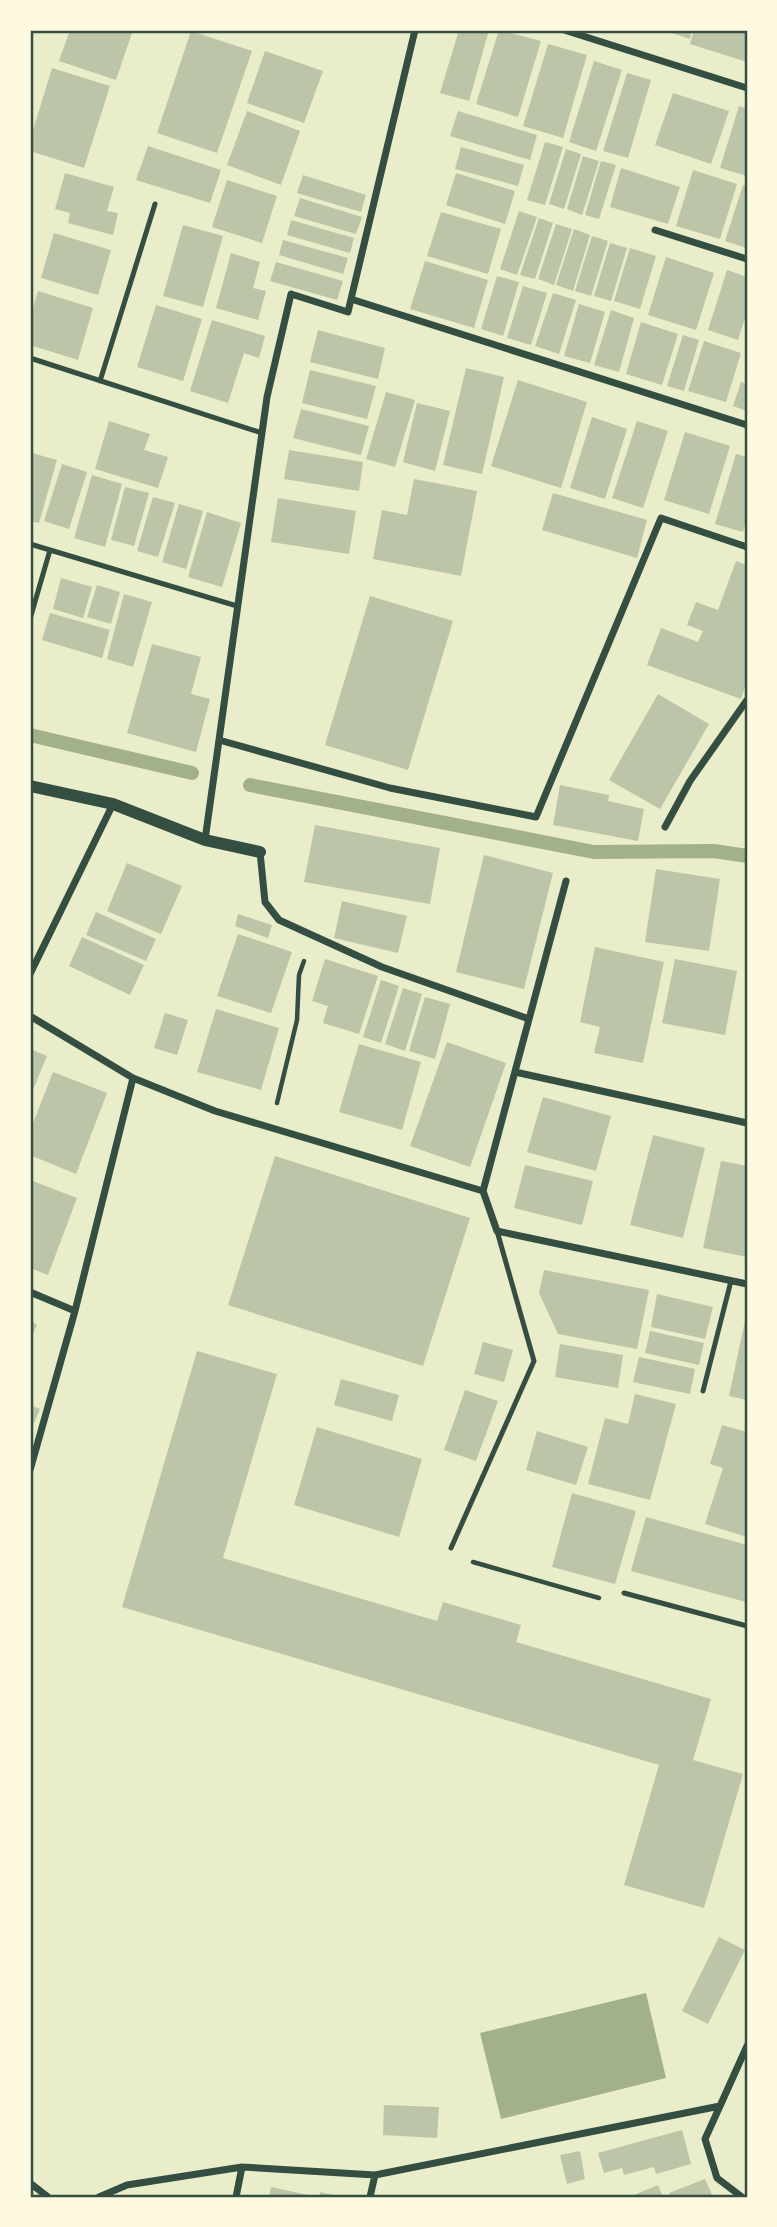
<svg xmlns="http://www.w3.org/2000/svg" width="777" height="2227" font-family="'IBM Plex Sans',sans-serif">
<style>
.water{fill:#a3b18a}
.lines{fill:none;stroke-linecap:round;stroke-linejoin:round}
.stream{stroke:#a3b18a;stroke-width:14}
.building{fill:#bcc5a7}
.path{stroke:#344e41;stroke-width:4.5}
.service{stroke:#344e41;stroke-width:5}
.minor{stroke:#344e41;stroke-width:7}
.tertiary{stroke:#344e41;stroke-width:12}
.neatline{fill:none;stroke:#344e41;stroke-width:2.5}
</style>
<rect width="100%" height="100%" fill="#e9edc9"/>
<path class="water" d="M646,1993L666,2078L501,2119L480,2033Z"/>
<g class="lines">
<path class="stream" d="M30,735L192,773
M250,785L594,852L714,851L747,856"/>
</g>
<path class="building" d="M70,30H133L116,80L59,61Z
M459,30H489L469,101L440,93Z
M499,30L541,41L518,117L476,104Z
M662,30H692L690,39Z
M694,30H747V62L690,44Z
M191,31L252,51L217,153L157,133Z
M548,44L587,55L563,138L523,126Z
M265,51L323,71L304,123L247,103Z
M594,61L622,70L596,151L569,142Z
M52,68L110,86L84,168L30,151V140Z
M627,73L651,80L628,158L603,151Z
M673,93L729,111L711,164L655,145Z
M739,106L747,109V176L720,168Z
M247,111L300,131L281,185L227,165Z
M458,111L537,135L530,160L450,136Z
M545,142L563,147L545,205L527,200Z
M148,146L221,170L210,203L136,180Z
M461,147L524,165L518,186L455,169Z
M566,149L581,154L564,209L549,204Z
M583,156L599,161L582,215L567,209Z
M601,161L616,165L599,219L585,215Z
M621,168L680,187L668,224L610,207Z
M693,170L737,184L720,239L676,226Z
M65,173L114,187L107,211L118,213L113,235L68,223L70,213L55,209Z
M456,173L515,191L505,224L446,205Z
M303,175L366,195L361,212L297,193Z
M227,180L277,196L262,243L212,227Z
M743,185L747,186V248L725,241Z
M300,198L362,217L356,234L294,216Z
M519,211L537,217L517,275L500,269Z
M441,212L501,229L488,274L427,256Z
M539,218L553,223L535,279L520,275Z
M291,220L354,238L350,253L287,235Z
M556,224L572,229L554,285L538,279Z
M183,225L223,236L203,307L163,296Z
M574,229L590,235L573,291L556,285Z
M54,233L111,250L98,295L41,278Z
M592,236L608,241L591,296L575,291Z
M283,240L348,258L343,274L279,255Z
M610,243L627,248L611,301L594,296Z
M630,248L656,256L640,309L614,301Z
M231,253L260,262L253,288L266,291L258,320L216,308Z
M666,257L714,273L696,330L648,315Z
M425,261L488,280L474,328L410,309Z
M276,262L343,281L337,300L270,281Z
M727,270L747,277V312L738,340L708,330Z
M497,276L519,282L503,336L481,329Z
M523,286L547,293L531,345L507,338Z
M38,291L93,308L78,360L30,345V318Z
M553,293L576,300L559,354L535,346Z
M579,304L605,312L590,363L564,356Z
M156,305L202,319L183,381L137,367Z
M611,310L634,318L619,372L594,365Z
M212,320L265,336L259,358L244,353L228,403L190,391Z
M641,322L678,334L662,385L626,374Z
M318,330L385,348L378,379L310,362Z
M683,335L699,340L684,391L667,386Z
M704,341L741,353L726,402L688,391Z
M466,368L504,377L482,474L443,465Z
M310,370L376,386L367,419L302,403Z
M518,380L587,402L561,488L491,466Z
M741,382L747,384V411L733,406Z
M386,392L415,400L395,467L366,459Z
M417,403L450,411L435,471L403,462Z
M301,409L369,426L361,455L293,438Z
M592,417L627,429L605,499L570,488Z
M109,421L150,434L144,450L168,457L158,488L95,469Z
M637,421L668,431L643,508L612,498Z
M685,432L730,446L709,514L664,500Z
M289,450L363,462L359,491L284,479Z
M32,453L57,460L39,523L30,521V460Z
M736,454L747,457V517L743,532L715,524Z
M62,464L87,472L69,529L44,521Z
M92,475L122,484L105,547L74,538Z
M414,479L477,491L461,576L373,559L382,510L407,515Z
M125,487L149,493L134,546L111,540Z
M553,493L647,520L637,558L542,530Z
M153,497L175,503L158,557L137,551Z
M278,498L356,511L349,554L271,542Z
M179,504L203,511L186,569L162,562Z
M207,512L241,523L222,587L188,577Z
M736,561L747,565V681L741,699L647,665L661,628L698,642L703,631L687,625L696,602L718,610Z
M61,578L92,587L83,618L53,609Z
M97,585L120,592L111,624L87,617Z
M124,594L152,602L133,667L107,659Z
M370,596L453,621L408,770L325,745Z
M50,613L110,630L102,658L42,640Z
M152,644L201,657L191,694L210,699L196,752L127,733Z
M658,694L709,724L660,809L609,780Z
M560,785L609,795L608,801L644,809L638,841L553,825Z
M315,825L440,848L430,904L304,882Z
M484,855L553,873L524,989L456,972Z
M127,863L182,886L161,934L107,911Z
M656,869L720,879L709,951L645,942Z
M342,901L407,916L398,953L334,938Z
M96,912L156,939L146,961L86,935Z
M238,914L272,925L268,938L235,926Z
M238,934L292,952L271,1013L217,996Z
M82,937L144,965L130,995L69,966Z
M595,947L664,962L643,1063L594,1053L600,1027L580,1022Z
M325,959L378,976L359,1034L323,1023L328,1006L312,1001Z
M675,959L737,971L725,1035L662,1023Z
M381,980L399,986L381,1043L363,1037Z
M403,988L422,994L405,1051L385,1044Z
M425,997L450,1004L435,1059L409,1051Z
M216,1009L279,1028L261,1090L197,1072Z
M165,1013L188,1020L177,1055L154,1048Z
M447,1042L506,1063L470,1167L410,1146Z
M359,1044L421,1062L402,1130L339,1112Z
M30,1049L47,1056L30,1097Z
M53,1072L107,1093L76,1174L30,1155V1131Z
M543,1097L611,1116L596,1171L527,1152Z
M653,1135L705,1148L683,1238L630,1225Z
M275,1156L470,1218L423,1366L228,1305Z
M721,1161L747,1166V1257L703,1248Z
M525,1165L593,1181L582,1225L514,1208Z
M30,1180L77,1198L48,1275L30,1268Z
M544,1270L649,1290L637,1349L558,1334L539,1293Z
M657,1294L713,1307L705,1339L651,1327Z
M746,1316H747V1400L729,1396Z
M30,1321L37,1325L30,1340Z
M650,1331L704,1343L699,1365L645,1353Z
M483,1342L513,1350L504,1382L474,1374Z
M560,1344L623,1355L618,1388L555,1377Z
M197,1351L277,1374L223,1558L437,1621L443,1602L521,1625L516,1642L711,1699L693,1760L743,1774L704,1908L624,1885L659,1765L122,1607Z
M639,1357L695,1369L690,1394L633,1382Z
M341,1379L399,1395L392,1421L334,1405Z
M465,1390L498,1401L476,1461L444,1450Z
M635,1394L676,1404L650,1500L588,1484L605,1418L628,1424Z
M30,1405L40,1409L30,1432Z
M722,1425L747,1432V1537L705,1524L723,1468L710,1464Z
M317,1427L422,1459L399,1537L294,1505Z
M537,1431L588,1447L576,1485L526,1470Z
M572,1493L636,1511L615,1584L552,1567Z
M646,1517L747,1545L746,1602L631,1571Z
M719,1937L745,1950L708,2024L682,2011Z
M384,2105L439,2107L437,2138L383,2135Z
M682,2130L691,2164L656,2174L654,2167L624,2175L622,2168L604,2173L598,2153Z
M580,2151L585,2179L567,2184L560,2155Z
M705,2179L713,2197H671L669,2193Z
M658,2185L663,2197H629Z
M271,2187L308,2195L307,2197H269Z
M320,2192L338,2196V2197H319Z"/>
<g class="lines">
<path class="path" d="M277,1103L297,1020L299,975L304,961
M473,1562L599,1598"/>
<path class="service" d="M30,358L262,433
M100,381L155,204
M30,544L237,606
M30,619L50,550
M703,1391L731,1281
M451,1548L534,1361L497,1231
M624,1593L747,1626"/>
<path class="minor" d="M415,30L351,299L747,425
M564,30L747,88
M655,230L747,259
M219,740L390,788L536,817L661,518L747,547
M665,827L690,781L747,700
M205,840L267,397L291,294L348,312L351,299
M260,852L265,902L279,920L382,967L529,1019
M30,974L113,804
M30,1016L133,1078L215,1111L483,1191L497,1231L747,1284
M515,1072L747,1123
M483,1191L566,881
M30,1292L75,1311
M30,1470L75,1311L133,1078
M720,2106L705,2139L717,2178L742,2197
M30,2183L48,2197
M99,2197L127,2185L242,2167L375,2175L720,2106L747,2046
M236,2197L242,2167
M370,2197L375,2175"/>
<path class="tertiary" d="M30,786L113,804L205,840L260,852"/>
</g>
<rect width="777" height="2227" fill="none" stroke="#fefae0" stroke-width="63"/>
<rect x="32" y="32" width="714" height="2164" class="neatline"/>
</svg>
